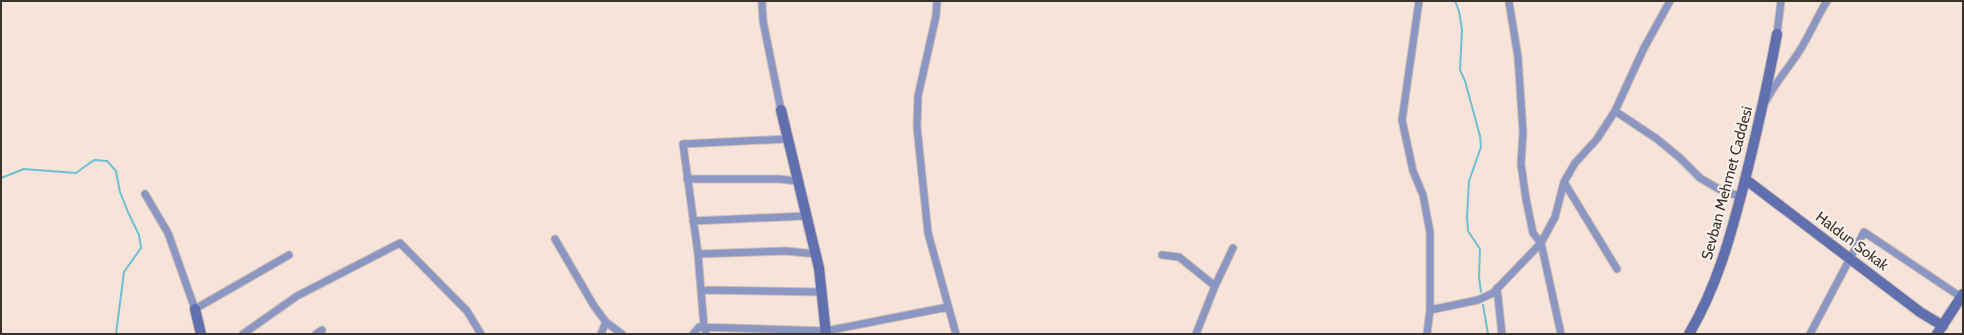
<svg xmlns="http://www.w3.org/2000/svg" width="1964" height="335" font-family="Cabin,sans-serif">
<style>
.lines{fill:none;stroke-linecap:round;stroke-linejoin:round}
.stream{stroke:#6dc0d3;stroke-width:2}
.street-casing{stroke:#d0bfb6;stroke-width:9}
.secondary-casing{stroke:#d0bfb6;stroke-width:12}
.street{stroke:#8b97c2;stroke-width:7}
.secondary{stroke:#606fad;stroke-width:10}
.labels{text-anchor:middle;stroke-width:4;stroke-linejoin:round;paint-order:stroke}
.street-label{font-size:15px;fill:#38312c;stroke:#fef2ec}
</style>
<rect width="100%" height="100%" fill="#f6e3d9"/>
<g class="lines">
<path class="stream" d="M1455,1L1459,11L1462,30L1460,70L1465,81L1480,136L1481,147L1469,181L1467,217L1468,231L1480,249L1479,277L1481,292
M1,178L24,169L76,173L94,160L107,161L116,171L120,192L128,212L139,235L141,248L124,272L116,334
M1483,305L1488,334"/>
<g class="street-casing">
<path id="street" d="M762,1L763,21L781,110
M937,1L936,16L918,96L917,127L928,233L956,334
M1419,1L1402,120L1413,171L1423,195L1430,232V310L1427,334
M1509,2L1518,57L1523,132L1521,164L1526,199L1533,233L1541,243L1561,334
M1777,34L1781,1
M1766,101C1776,81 1789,68 1800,50C1810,34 1817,17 1827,1
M1615,111L1657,139L1680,158L1700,178L1724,192L1741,196
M687,179H779L797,181
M1564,182L1617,269
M145,194L168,233L195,309L289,255
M693,221L806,216
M555,239L594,306L606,322L622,334
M698,254L786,251L816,254
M1162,255L1179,257L1215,286
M1497,288L1502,334
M701,290L822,292
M1430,310L1478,300L1493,293L1541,243L1555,217L1564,182L1575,163L1597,139L1615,111L1644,48L1670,1
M243,334L297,296L400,243L467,311L481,334
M316,334L322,330
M601,334L606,322
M693,334L699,327L826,331L948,307
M706,334L704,327L698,254L683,144L787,139
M1196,334L1215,286L1233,248
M1810,334L1864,232L1961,297"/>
</g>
<g class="secondary-casing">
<path id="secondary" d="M781,110L819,268L826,334
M1745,179L1920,312L1943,326
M195,309L201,334
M1689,334C1718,285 1731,234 1745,180C1757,131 1768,83 1777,34
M1937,334L1963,294"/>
</g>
<use href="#street" class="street"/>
<use href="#secondary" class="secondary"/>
</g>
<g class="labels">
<g class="street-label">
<text transform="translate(1727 183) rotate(-75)" y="5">Sevban Mehmet Caddesi</text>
<text transform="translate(1852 241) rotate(37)" y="5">Haldun Sokak</text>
</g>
</g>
<rect width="1964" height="335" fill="none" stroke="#38312c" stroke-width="4"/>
</svg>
